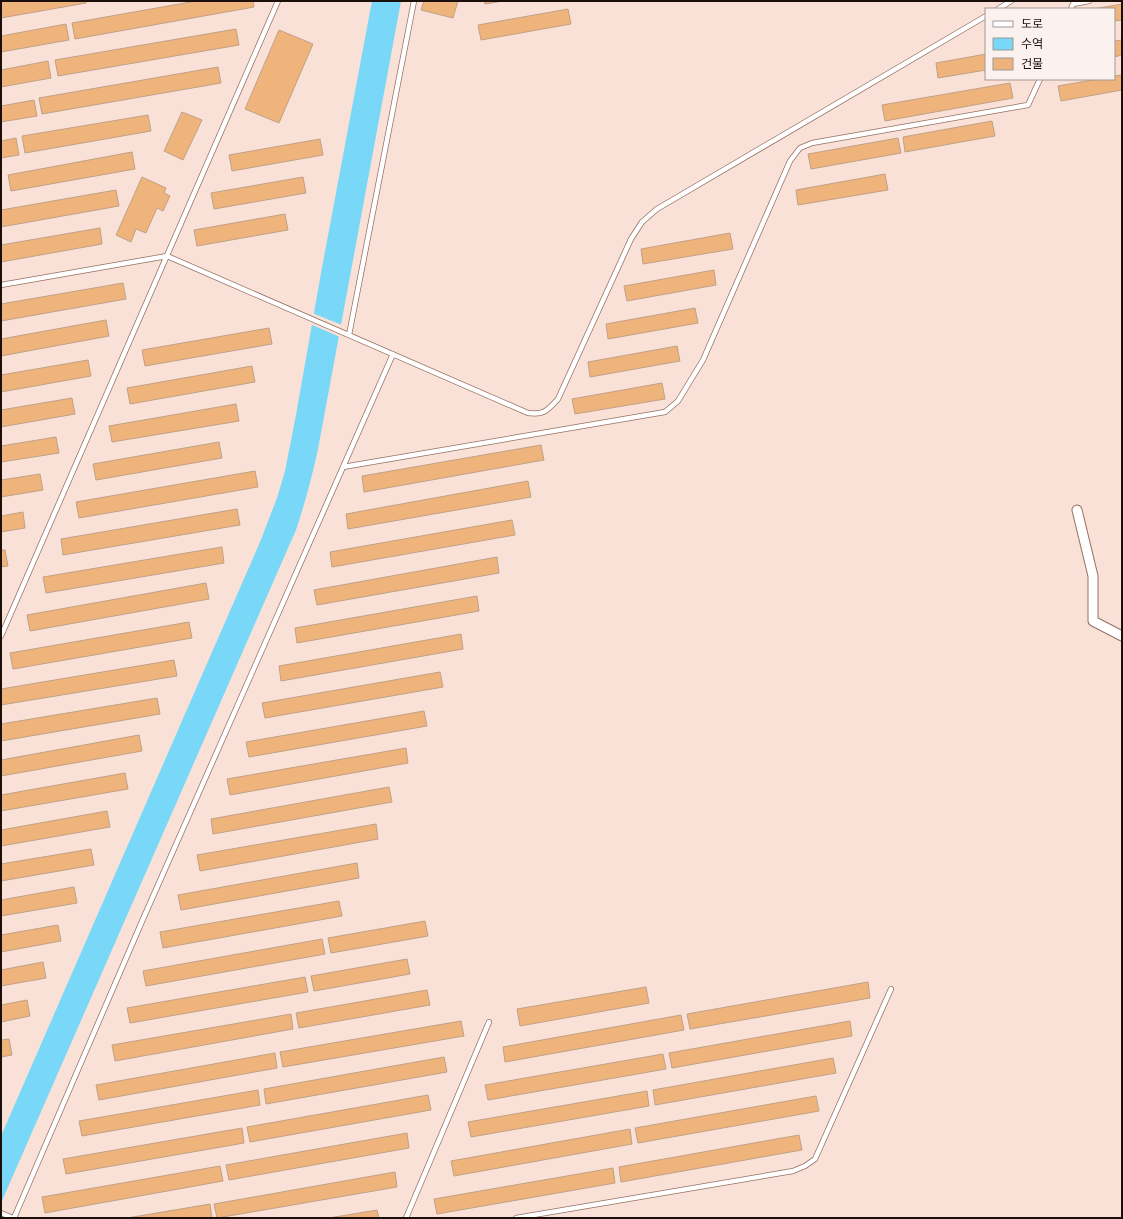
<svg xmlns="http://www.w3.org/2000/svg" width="1123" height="1219" font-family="Montserrat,'Noto Sans KR',sans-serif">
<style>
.water{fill:#79d7f7}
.pier{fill:#fae1d7}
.building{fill:#efb37c;stroke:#c0a187}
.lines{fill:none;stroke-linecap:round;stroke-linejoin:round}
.service-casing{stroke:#957062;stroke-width:6}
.minor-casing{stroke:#957062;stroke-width:11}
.service{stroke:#fff;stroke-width:4.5}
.minor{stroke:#fff;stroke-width:9}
</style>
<rect width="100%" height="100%" fill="#fae1d7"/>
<path class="water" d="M372,1H401L318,449C312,477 305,503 296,530L1,1203V1136L260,542L277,498L285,471L296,415L321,273Z"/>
<path class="pier" d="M312,313L342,325L340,337L310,324Z"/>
<path class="building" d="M1,1H86V3L1,18Z
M196,1H253L254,7L75,39L72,23Z
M424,1H458L453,18L421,10Z
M484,1H503L485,4Z
M1122,4V20L1114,21V9H1093Z
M568,9L571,24L481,40L478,25Z
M66,24L69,40L1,52V36Z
M236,29L239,45L58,76L55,60Z
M279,30L313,44L279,123L245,109Z
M1122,40V55L1114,57V41Z
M986,54V70L938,78L936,63Z
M48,61L51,78L1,87V70Z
M218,67L221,83L42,114L39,98Z
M1122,75V90L1061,101L1058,86L1098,79H1114V76Z
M1010,83L1013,98L885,121L882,105Z
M34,100L37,116L1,122V106Z
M182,112L202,120L183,160L164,151Z
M148,115L151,131L25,153L22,136Z
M992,121L995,136L905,152L903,137Z
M16,138L19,155L1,158V141Z
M898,138L901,153L811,169L808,154Z
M320,139L323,155L232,171L229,155Z
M132,152L135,169L11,191L8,175Z
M885,174L888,190L798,205L796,190Z
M142,177L166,188L164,193L170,196L163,211L157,208L146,233L136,229L131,242L116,235Z
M303,177L306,193L214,209L211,193Z
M116,190L119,206L1,227V210Z
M285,214L288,230L197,246L194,230Z
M100,228L102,244L1,262V245Z
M730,233L733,249L643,264L641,249Z
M714,270L716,285L627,301L624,286Z
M123,283L126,299L1,321V304Z
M695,308L698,323L608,339L606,324Z
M106,320L109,336L1,356V339Z
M269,328L272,344L145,366L142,350Z
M677,346L680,361L590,377L588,362Z
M88,360L91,376L1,392V375Z
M252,366L255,382L130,404L127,388Z
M662,383L665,399L575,414L572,399Z
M72,398L75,414L1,427V410Z
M236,404L239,421L112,442L109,426Z
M56,437L59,453L1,462V446Z
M219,442L222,458L96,480L93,464Z
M541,445L544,460L364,492L362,476Z
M255,471L258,487L79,518L76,502Z
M40,474L43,490L1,497V480Z
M528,481L531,497L348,529L346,514Z
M237,509L240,525L63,555L61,539Z
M23,512L25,528L1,532V516Z
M512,520L515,535L332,567L330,552Z
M222,547L224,563L46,593L43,577Z
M1,550H5L8,566L1,567Z
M497,557L499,573L317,605L314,590Z
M206,583L209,599L30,631L27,615Z
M477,596L479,611L297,643L295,628Z
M189,622L192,638L13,669L10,653Z
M461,634L463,649L281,681L279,666Z
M174,660L177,676L1,705V689Z
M440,672L443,687L265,718L262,703Z
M157,698L160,714L1,741V724Z
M424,711L427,726L249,757L246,742Z
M139,735L142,751L1,776V760Z
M406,748L408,763L230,795L227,779Z
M125,773L128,789L1,811V795Z
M389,787L392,802L213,834L211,819Z
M107,811L110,827L1,846V830Z
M376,824L378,839L200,871L197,855Z
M91,849L94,865L1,881V864Z
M357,863L359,878L181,910L178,895Z
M74,887L77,903L1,916V900Z
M339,901L342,916L163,948L160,932Z
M425,921L428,936L331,953L328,938Z
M58,925L61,941L1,952V935Z
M322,939L325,954L146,986L143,971Z
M407,959L410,974L314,991L311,976Z
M43,962L46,978L1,986V970Z
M305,977L308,992L130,1023L127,1008Z
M868,982L870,998L690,1029L687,1014Z
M646,987L649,1003L520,1026L517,1009Z
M427,990L430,1005L299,1028L296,1013Z
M27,1000L30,1016L1,1022V1005Z
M291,1014L293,1029L115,1061L112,1045Z
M681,1015L684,1030L505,1062L503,1047Z
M461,1021L464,1036L283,1067L280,1052Z
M850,1021L852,1036L672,1068L669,1053Z
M9,1039L12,1055L1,1057V1040Z
M275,1053L277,1068L99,1100L96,1085Z
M663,1054L666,1069L488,1100L485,1085Z
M444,1057L447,1072L266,1104L264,1089Z
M833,1058L836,1073L655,1105L653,1090Z
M258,1090L260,1105L82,1136L79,1121Z
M647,1091L649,1106L471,1137L468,1122Z
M428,1095L431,1110L250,1142L247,1127Z
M816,1096L819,1111L638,1143L635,1128Z
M242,1128L244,1143L66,1174L63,1159Z
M630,1129L632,1144L454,1176L451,1161Z
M407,1133L409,1148L229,1180L226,1165Z
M799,1135L802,1150L621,1182L619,1167Z
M220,1166L223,1181L45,1213L42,1197Z
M613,1168L615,1183L437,1214L434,1199Z
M395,1172L397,1187L217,1218L214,1204Z
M210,1204L212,1218H127Z
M377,1210L379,1218H329Z"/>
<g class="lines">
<g class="service-casing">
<path id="service" d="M998,9L1011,1
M1071,9L1073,4L1089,1
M1,285L167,256L528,413C544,415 547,411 558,399L631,239L642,222L657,209L986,16
M349,335L414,1
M343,467L665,412L678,401L703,360L790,161L800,148L812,143L1028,105L1040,79
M1,636L278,1
M1,1213L13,1218
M14,1218L143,919L393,354
M406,1218L489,1022
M516,1218L793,1171L805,1166L815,1159L891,989"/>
</g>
<g class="minor-casing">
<path id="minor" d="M1077,510L1093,576V621L1122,636"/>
</g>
<use href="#service" class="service"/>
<use href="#minor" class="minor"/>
</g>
<rect width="1123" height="1219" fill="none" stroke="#1c0e09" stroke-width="4"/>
<rect x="985" y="8" width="130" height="72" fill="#fbf2ef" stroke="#a29793"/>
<rect x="993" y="21" width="20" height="6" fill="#ffffff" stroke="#a29793"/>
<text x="1021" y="28" font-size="12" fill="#1c0e09">도로</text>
<rect x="993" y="38" width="20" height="12" fill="#79d7f7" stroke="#a29793"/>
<text x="1021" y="48" font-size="12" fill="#1c0e09">수역</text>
<rect x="993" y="58" width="20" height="12" fill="#efb37c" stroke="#a29793"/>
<text x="1021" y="68" font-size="12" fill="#1c0e09">건물</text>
</svg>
